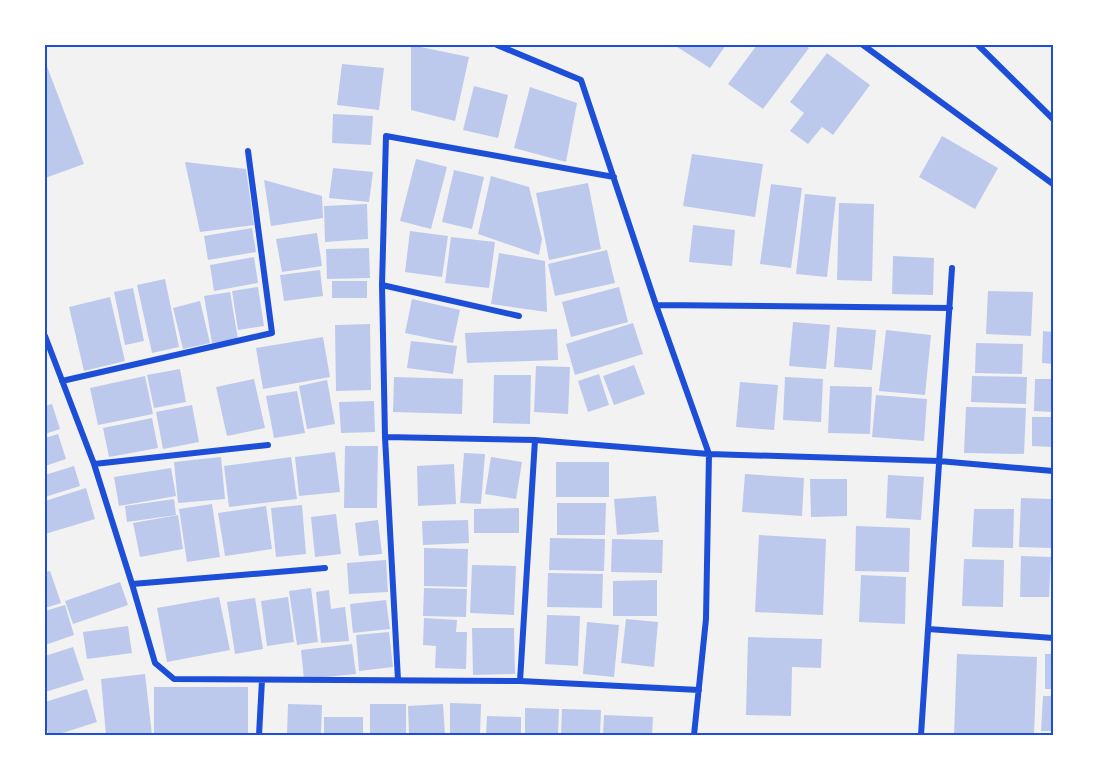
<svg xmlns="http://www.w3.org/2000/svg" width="1098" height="780" font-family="Jost,sans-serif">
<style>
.building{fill:#bdc9ec}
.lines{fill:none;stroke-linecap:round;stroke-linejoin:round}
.minor{stroke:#1d4ed8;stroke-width:6}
.neatline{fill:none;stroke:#1d4ed8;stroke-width:2}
</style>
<rect width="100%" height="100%" fill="#f2f2f2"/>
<path class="building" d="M411,45L469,57L455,121L411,110Z
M674,45H726L710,68Z
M757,45H804L809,48L763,109L728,84Z
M827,53L870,85L833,135L822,127L808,144L790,131L804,113L790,102Z
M45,61L84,164L45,178Z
M342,64L384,68L379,110L337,105Z
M474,86L508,95L498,138L463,130Z
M530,87L577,103L566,162L514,148Z
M333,114L373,116L371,145L332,143Z
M942,136L998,168L975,209L919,177Z
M692,154L763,164L755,217L683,206Z
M416,159L447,167L431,229L400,221Z
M185,162L246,169L254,225L200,232Z
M333,168L373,172L369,202L329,198Z
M454,170L484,177L472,229L442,222Z
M491,176L529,187L542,239L539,255L478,234Z
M264,180L322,196L323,218L271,226Z
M588,183L601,249L549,260L536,193Z
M771,184L802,188L791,268L760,264Z
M805,194L836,197L827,277L796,274Z
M839,203L874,204L872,281L837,280Z
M367,204L368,239L325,242L324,206Z
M693,225L735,230L732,266L689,262Z
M252,228L256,252L208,260L204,236Z
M410,231L448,236L442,277L405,272Z
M317,233L322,266L282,272L276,239Z
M451,237L495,242L489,288L445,283Z
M369,248L370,278L327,279L326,249Z
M607,250L615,283L555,296L548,264Z
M499,253L545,261L547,312L491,304Z
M893,256L934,258L933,295L892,294Z
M254,257L258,283L214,291L210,265Z
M320,270L323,296L284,301L280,275Z
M165,279L179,347L152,353L137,285Z
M332,281H367V298H332Z
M258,287L264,326L238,330L232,291Z
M619,287L628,322L571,337L562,302Z
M133,288L144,341L125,345L114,292Z
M988,291L1033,292L1031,336L986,334Z
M230,292L238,339L212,343L204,296Z
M110,297L125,361L84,371L69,307Z
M412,299L460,310L453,343L405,333Z
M200,301L210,343L183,349L173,308Z
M793,322L830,325L826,369L789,366Z
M633,323L643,354L575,375L566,344Z
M370,324L371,390L336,391L335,325Z
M837,327L876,330L872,370L834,367Z
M557,329L558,360L467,363L465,333Z
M886,330L931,335L925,395L879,391Z
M1043,331L1053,332V364L1042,363Z
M323,337L330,377L263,389L256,348Z
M411,341L457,346L453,374L407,368Z
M976,343L1023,344L1022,374L975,373Z
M634,365L645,394L614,405L603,376Z
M536,366L570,367L568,414L534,412Z
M180,369L186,402L154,408L147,375Z
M599,374L609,405L588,412L578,381Z
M494,375H531L530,424L493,423Z
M145,376L153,414L98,425L90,388Z
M972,376L1027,377L1026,404L971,402Z
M394,377L463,379L462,414L393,412Z
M785,377L823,379L821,422L783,420Z
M254,379L265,428L227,436L216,387Z
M1035,379H1053V412L1034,411Z
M327,380L335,424L307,429L299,386Z
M740,382L778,385L774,430L736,427Z
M830,386L872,387L870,434L828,433Z
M297,391L305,433L274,438L266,396Z
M876,395L927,399L924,441L872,437Z
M374,401L375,432L341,433L339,402Z
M52,404L60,429L45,434V406Z
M192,405L199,442L163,449L156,412Z
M966,407L1026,408L1024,454L964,453Z
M1032,417H1053V447L1032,446Z
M152,418L158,448L109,457L103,428Z
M58,434L66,459L45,466V438Z
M345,446H378L377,508H344Z
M335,452L340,492L299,496L295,457Z
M464,453L485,454L481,504L460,503Z
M221,457L225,499L178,503L174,462Z
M291,457L297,499L229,507L224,466Z
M491,457L522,462L516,499L485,494Z
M556,462H609V497H556Z
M454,464L456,504L418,506L417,466Z
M74,466L80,486L45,497V475Z
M171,468L176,496L119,506L114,477Z
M745,474L804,478L802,516L742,512Z
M888,475L924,477L921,520L886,518Z
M810,479H847V516L811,517Z
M86,488L95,519L45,534V501Z
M656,496L659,532L617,535L614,499Z
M1021,498L1053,499L1051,548L1019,547Z
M174,499L176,515L127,522L125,506Z
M557,503H606L605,535H557Z
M212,504L220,557L187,562L179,509Z
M302,505L306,554L276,557L271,508Z
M266,506L272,549L225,556L218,513Z
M519,508V533H474V509Z
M974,509H1014L1013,548L972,547Z
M336,514L341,554L315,557L311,517Z
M178,515L183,549L140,557L133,523Z
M378,520L382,554L359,556L355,523Z
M468,520L469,543L423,545L422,521Z
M856,526L910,528L909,572L855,571Z
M759,535L826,539L823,615L755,612Z
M550,538L605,539L604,571L549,570Z
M612,539L663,540L662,573L611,572Z
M424,548L468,549L467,587L424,586Z
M1021,556L1051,557L1049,597H1020Z
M964,559L1004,560L1003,607L962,606Z
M386,560L388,592L349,594L347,563Z
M472,565L516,566L514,615L470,613Z
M50,571L61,603L45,608V572Z
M548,573L603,574L602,608L547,607Z
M861,575L906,577L905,624L859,622Z
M657,580V616H613V581Z
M120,582L128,605L73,624L65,601Z
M311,588L318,642L297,645L289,591Z
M424,588L467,589L466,617L423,616Z
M329,590L331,609L345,607L349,641L321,643L316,592Z
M219,597L230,650L167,662L157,608Z
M288,597L294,642L267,646L261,601Z
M255,598L263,649L235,654L227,602Z
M386,600L390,629L353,633L350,604Z
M65,605L74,635L45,645V611Z
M547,615L580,616L578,666L545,664Z
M424,618L457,620L456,632H467L466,669L435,668L436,646L423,645Z
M626,619L658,622L654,667L621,663Z
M587,622L619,625L614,677L583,674Z
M128,626L132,653L87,659L83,632Z
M472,628H514L515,674L473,675Z
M389,632L393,667L359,671L356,635Z
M748,637L822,639L821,668L792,667L791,716L746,715Z
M352,644L356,674L304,679L301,650Z
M73,647L84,680L45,692V656Z
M957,654L1037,657L1034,735H954Z
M1045,654H1053V689H1045Z
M145,674L152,735H106L101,679Z
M154,687H248V735H154Z
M87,689L97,722L56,735H49L45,723V702Z
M1043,696H1053V731H1041Z
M450,703L481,704L480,735H450Z
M288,704L322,705L321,735H287Z
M370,704H406V735H370Z
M443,704L445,735H409L408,706Z
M525,708L559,709L558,735H525Z
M562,709L601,710L600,735H561Z
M604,715L653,717L652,735H603Z
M487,716L521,717V735H486Z
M324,717H363V735H324Z"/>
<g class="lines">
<path class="minor" d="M497,45L581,80L656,305L709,454L706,619L694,735
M863,45L1053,184
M978,45L1053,119
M382,285L519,316
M656,305L950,308
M45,336L94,464L132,584L155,663L174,679L520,681L699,690
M62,381L272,333L248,151
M385,437L535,440L709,454L939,461L1053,471
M94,464L268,445
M132,584L325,568
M928,629L1053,638
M398,680L385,437L382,285L386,136L614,177
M520,681L535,440
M259,735L262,680
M921,735L952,268"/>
</g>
<rect width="1098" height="780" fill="none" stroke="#ffffff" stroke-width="93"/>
<rect x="46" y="46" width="1006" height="688" class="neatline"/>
</svg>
